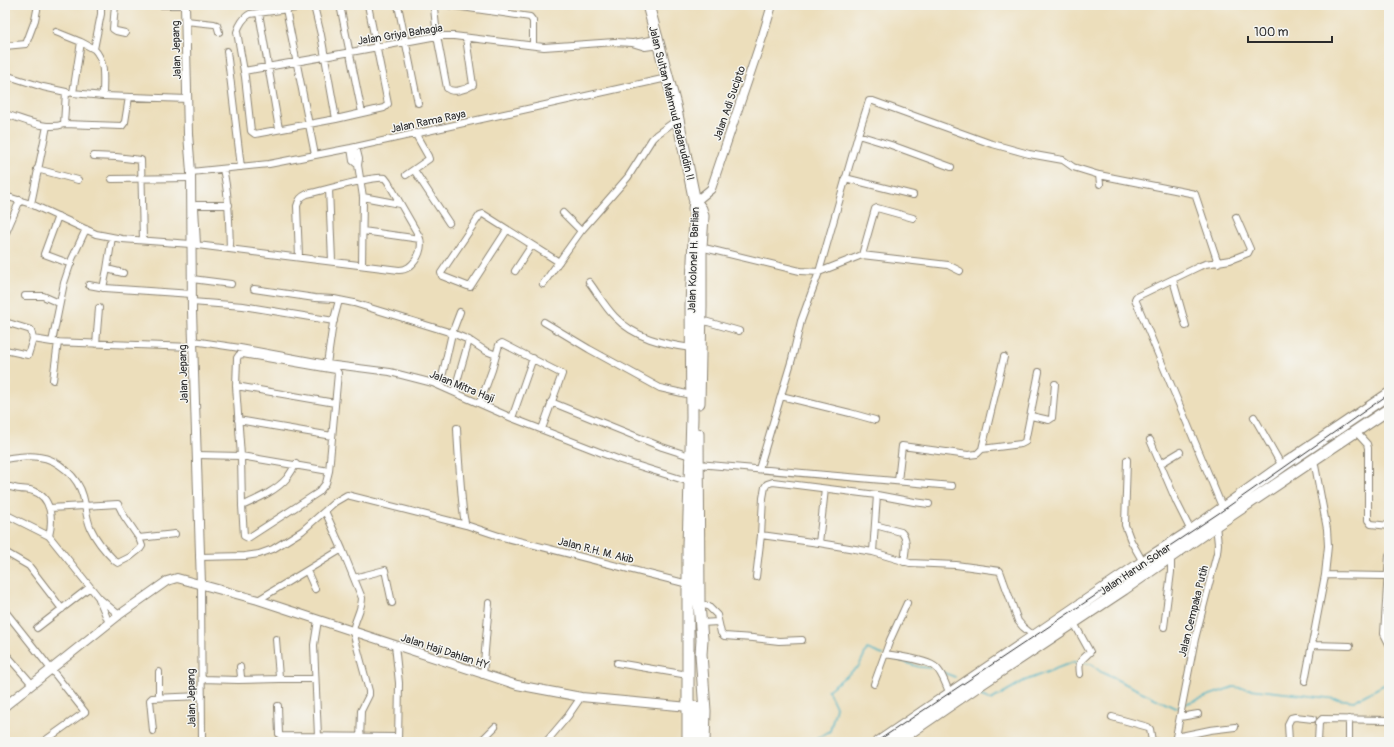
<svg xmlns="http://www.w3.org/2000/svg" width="1394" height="747" font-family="Pangolin,sans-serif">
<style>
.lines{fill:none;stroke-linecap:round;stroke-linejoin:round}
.stream{stroke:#45b0c3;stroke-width:1.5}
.street-casing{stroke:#8c8473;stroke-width:8}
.secondary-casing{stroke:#8c8473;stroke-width:10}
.highway-casing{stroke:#8c8473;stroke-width:13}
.street{stroke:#fff;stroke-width:6}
.secondary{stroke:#fff;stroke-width:8}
.highway{stroke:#fff;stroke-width:11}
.tram{stroke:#2b2b2b;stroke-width:1}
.labels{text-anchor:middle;stroke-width:3;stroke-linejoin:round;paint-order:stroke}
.street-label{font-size:11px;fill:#2b2b2b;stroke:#f6f6f2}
</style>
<rect width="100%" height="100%" fill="#f6f6f2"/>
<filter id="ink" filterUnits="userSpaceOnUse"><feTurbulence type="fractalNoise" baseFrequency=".025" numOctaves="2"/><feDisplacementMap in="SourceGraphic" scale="8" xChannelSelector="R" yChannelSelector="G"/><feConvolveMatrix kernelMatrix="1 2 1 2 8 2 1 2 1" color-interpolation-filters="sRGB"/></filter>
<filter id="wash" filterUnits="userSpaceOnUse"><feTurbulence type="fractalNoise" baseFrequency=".012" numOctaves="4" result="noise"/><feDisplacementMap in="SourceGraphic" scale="16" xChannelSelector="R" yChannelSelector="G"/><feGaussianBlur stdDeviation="0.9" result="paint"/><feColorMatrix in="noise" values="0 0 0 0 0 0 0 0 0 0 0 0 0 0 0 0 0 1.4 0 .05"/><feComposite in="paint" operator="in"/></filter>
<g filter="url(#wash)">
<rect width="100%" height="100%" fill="#ecdebb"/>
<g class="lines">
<path class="stream" d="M893,658L919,667L931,668
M1083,663L1091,664L1101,672L1175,708L1180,706
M942,672L955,677
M979,695L991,700L1024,681L1073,662L1079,663
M1185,704L1233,687L1354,701L1389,682
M812,742L830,731L836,707L828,690L859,666L867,649L883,655"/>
</g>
</g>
<g filter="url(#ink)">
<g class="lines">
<g class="street-casing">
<path id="street" d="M101,5V14L94,49C106,61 103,79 103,96L188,99
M115,5L113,29L116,31L125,33
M142,5H185
M319,5L250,14C244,17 239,25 237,32L245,77L251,131L255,134L336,119
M340,5L362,113
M398,5L418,103
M435,5L434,8L437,36L447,88C452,94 467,89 473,85L466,38
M448,5L530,17L533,21V45
M314,6L321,35L336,119L384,108L388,104L368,5
M286,9L315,155
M259,13L279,129
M186,21L214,24L217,25L219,32
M56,32L81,42L73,93L103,96
M81,42L94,49
M633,43L657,39
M5,46L26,44L35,20L38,5
M227,51L241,167
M244,71L324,57L437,36H454L544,47L615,42L632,43L645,47L659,45
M5,75L43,87L66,92
M5,114C23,119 46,131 64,124L122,126L125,122L129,97
M64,124L66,92L69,93
M858,135L891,145L951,167
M356,147L359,159L358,165L363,197L362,265
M351,148L353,161L358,165
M94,156L116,157L141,160L143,240
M37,169L78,180
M223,169C229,195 229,221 230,248
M414,170L449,223
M191,172L269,164L351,148L667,78
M406,175L429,159L428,156L415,133
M1099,175L1195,194L1218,263
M845,178L913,195
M112,179L191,178
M329,189L332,261
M5,196L31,204L96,234L122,239L191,244
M363,197L400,204
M31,204L47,126
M229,205H196L195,207L197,245L399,270C402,270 406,269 409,267C418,260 424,247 419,236L388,182L385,178C373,175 323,191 307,194C301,197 299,199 297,206L299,257
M563,213L581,231
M58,216L44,254L71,264
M507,230L470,287L442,276L441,273L480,215L483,214L559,262
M363,231L420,239
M5,235L20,200
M112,237L107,269L123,273
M700,247L800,271L819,272L862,255L948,265L960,271
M862,255L875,209L877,208L913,218
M515,271L532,245
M192,279L231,284
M1173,280L1186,326
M589,282C598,294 605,307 615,317C635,338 663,344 691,348
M543,284L581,231L628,177L652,139L656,135L678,119
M89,285L105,288L192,294
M103,288L107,269
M254,289L315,298L334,299L354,303L452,333L469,340L484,350L496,355
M25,296H43L59,303
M192,302L243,306L334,321
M701,320L739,331
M5,322L31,330L33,339L52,342L193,347
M544,322L589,349L660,388L691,395
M193,341L240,348L327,364L390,372L433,383L512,418L620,460L690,482
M52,342L64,283L72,259L86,229
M96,344L99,308
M5,350L28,355L33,339
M243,354L336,370L338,373L329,471L326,483L319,492L248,538L244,536L242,506L241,456L236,386L237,358L239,355Z
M327,364L333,323L339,300
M53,380L58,342
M236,386L335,403
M440,386L452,333L460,312
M454,392L469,340
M781,396L850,413L875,420
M551,402L662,447L690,456
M480,403L492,370L499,345L502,343L562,374L542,429
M1031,416L1049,420L1052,418L1055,384
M1254,417L1282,466
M512,418L533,358
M238,420L332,436
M457,428C458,452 460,476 462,500C463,508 463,518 466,525L499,536L688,584
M1356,432L1367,444L1368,448V520L1371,524L1389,526
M1150,440L1177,503L1191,531
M982,449L1021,444L1025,442L1039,372
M197,455L241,456L329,471
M5,459C16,457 28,455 39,457C58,459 78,477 83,496C86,507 86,518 91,529C96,540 106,552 115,561L118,563L130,557L140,549L142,546L139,538L124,516L118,504L50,508
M1127,460L1125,525L1131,541L1143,562
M698,464L952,486
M1160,464L1180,452
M759,469L792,359L801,321L819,272L858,135L869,101H873L989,143L1029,154L1063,160L1073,167L1099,175L1100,184
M898,481L902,446L968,455L977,454L982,449L1004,357
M5,487C11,486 15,489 20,489C25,490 29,489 33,491C52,497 53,520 49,536
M877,495L914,502L929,504
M242,506C257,499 276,491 287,478C290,474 293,469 296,464
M1223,509L1135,299L1136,297L1200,266L1205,264L1230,260L1248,253L1250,249L1236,217
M325,511L342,549
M5,514L49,536L99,598L119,615
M875,525L901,532C909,539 905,552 904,562
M139,538L175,534
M819,543L825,489
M5,552L29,566L62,609
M873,552L910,563L956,565L1000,571L1018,621L1023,627L1034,636
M1389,555L1384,634L1389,644
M199,557L245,556L259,554L273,549L302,531L335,502L347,495L466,525
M307,571L315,589
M1325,575L1387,576
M756,577L761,535L763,498L765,487L767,484L773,482L877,495L873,552L819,543L761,535
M354,578L385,570L392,603
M201,584L202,742
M99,599L109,623
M258,600L342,549L362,598C362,610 354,620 353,632L369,691V695L361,711L360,742
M699,604L708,606L717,615L721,633L724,636L753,638L779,641L802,640
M5,611L85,712L43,742
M701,623L718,622
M1074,623L1090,652C1081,661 1078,660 1080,674
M1164,627L1171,572V557
M37,628L90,587
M276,639L279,677L280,679H315
M395,645L399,683L398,742
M1313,645L1350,646
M5,653L32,684
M885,654C898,656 923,659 934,666C942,671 946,686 950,694
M617,663L688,675
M159,672V697
M483,675L489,603
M202,679L238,680L241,677L240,667
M238,680L280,679
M1305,681L1325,575L1328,546L1327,529L1314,460
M874,684L890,640L907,603
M278,706L279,734L281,736L398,737
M1112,717L1148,727L1150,729L1152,741L1159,742
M1180,717L1198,714
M1349,719V742
M153,731L150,700L152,698L202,696
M318,736L314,645L318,620
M1176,737L1210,730L1235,727
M480,742L495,727
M546,742L568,716L581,697
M1175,742L1195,639L1217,553L1218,544L1216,525
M1289,742L1288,724L1291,718L1295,717L1313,719
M1318,742L1319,722L1322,719L1389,720"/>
</g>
<g class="secondary-casing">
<path id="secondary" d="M185,5L188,134L191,172L192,311L201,584
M695,202L711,189L763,35L772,5
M5,706L119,615L167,581L177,578L258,600L517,685L581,697L689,707"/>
</g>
<g class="highway-casing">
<path id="highway" d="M648,5L675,105L695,202L694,209L695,217L691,305L692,417L688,546V742
M698,205L701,209L703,216L701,247V307L699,403
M698,434L699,604L702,640L701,654L705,711L704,742
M695,707L696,742
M879,742L1143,562L1191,531L1282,466L1389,394
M896,742L973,689L1124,589L1216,525L1389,409"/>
</g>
<use href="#street" class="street"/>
<use href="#secondary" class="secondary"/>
<use href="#highway" class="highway"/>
<path class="tram" d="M876,742L1219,513L1389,394"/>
</g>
</g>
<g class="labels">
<g class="street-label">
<text transform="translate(400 34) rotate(-9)" y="4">Jalan Griya Bahagia</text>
<text transform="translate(176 50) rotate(-92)" y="4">Jalan Jepang</text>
<text transform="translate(672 103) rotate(76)" y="4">Jalan Sultan Mahmud Badaruddin II</text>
<text transform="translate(729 103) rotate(-71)" y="4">Jalan Adi Sucipto</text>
<text transform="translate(428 121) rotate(-12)" y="4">Jalan Rama Raya</text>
<text transform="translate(693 260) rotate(-88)" y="4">Jalan Kolonel H. Barlian</text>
<text transform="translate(183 374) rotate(-92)" y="4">Jalan Jepang</text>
<text transform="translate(462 386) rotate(22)" y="4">Jalan Mitra Haji</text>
<text transform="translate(596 550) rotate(14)" y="4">Jalan R.H. M. Akib</text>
<text transform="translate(1135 569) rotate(-34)" y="4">Jalan Harun Sohar</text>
<text transform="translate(1193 611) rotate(-76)" y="4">Jalan Cempaka Putih</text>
<text transform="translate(445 651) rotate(18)" y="4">Jalan Haji Dahlan HY</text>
<text transform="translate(191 698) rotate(-91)" y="4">Jalan Jepang</text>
</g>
</g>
<rect width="1394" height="747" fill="none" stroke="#f6f6f2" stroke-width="20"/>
<path d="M1248 36v6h84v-6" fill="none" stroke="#2b2b2b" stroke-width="2"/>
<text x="1254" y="36" font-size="12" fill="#2b2b2b" stroke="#f6f6f2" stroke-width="3" paint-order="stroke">100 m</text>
</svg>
